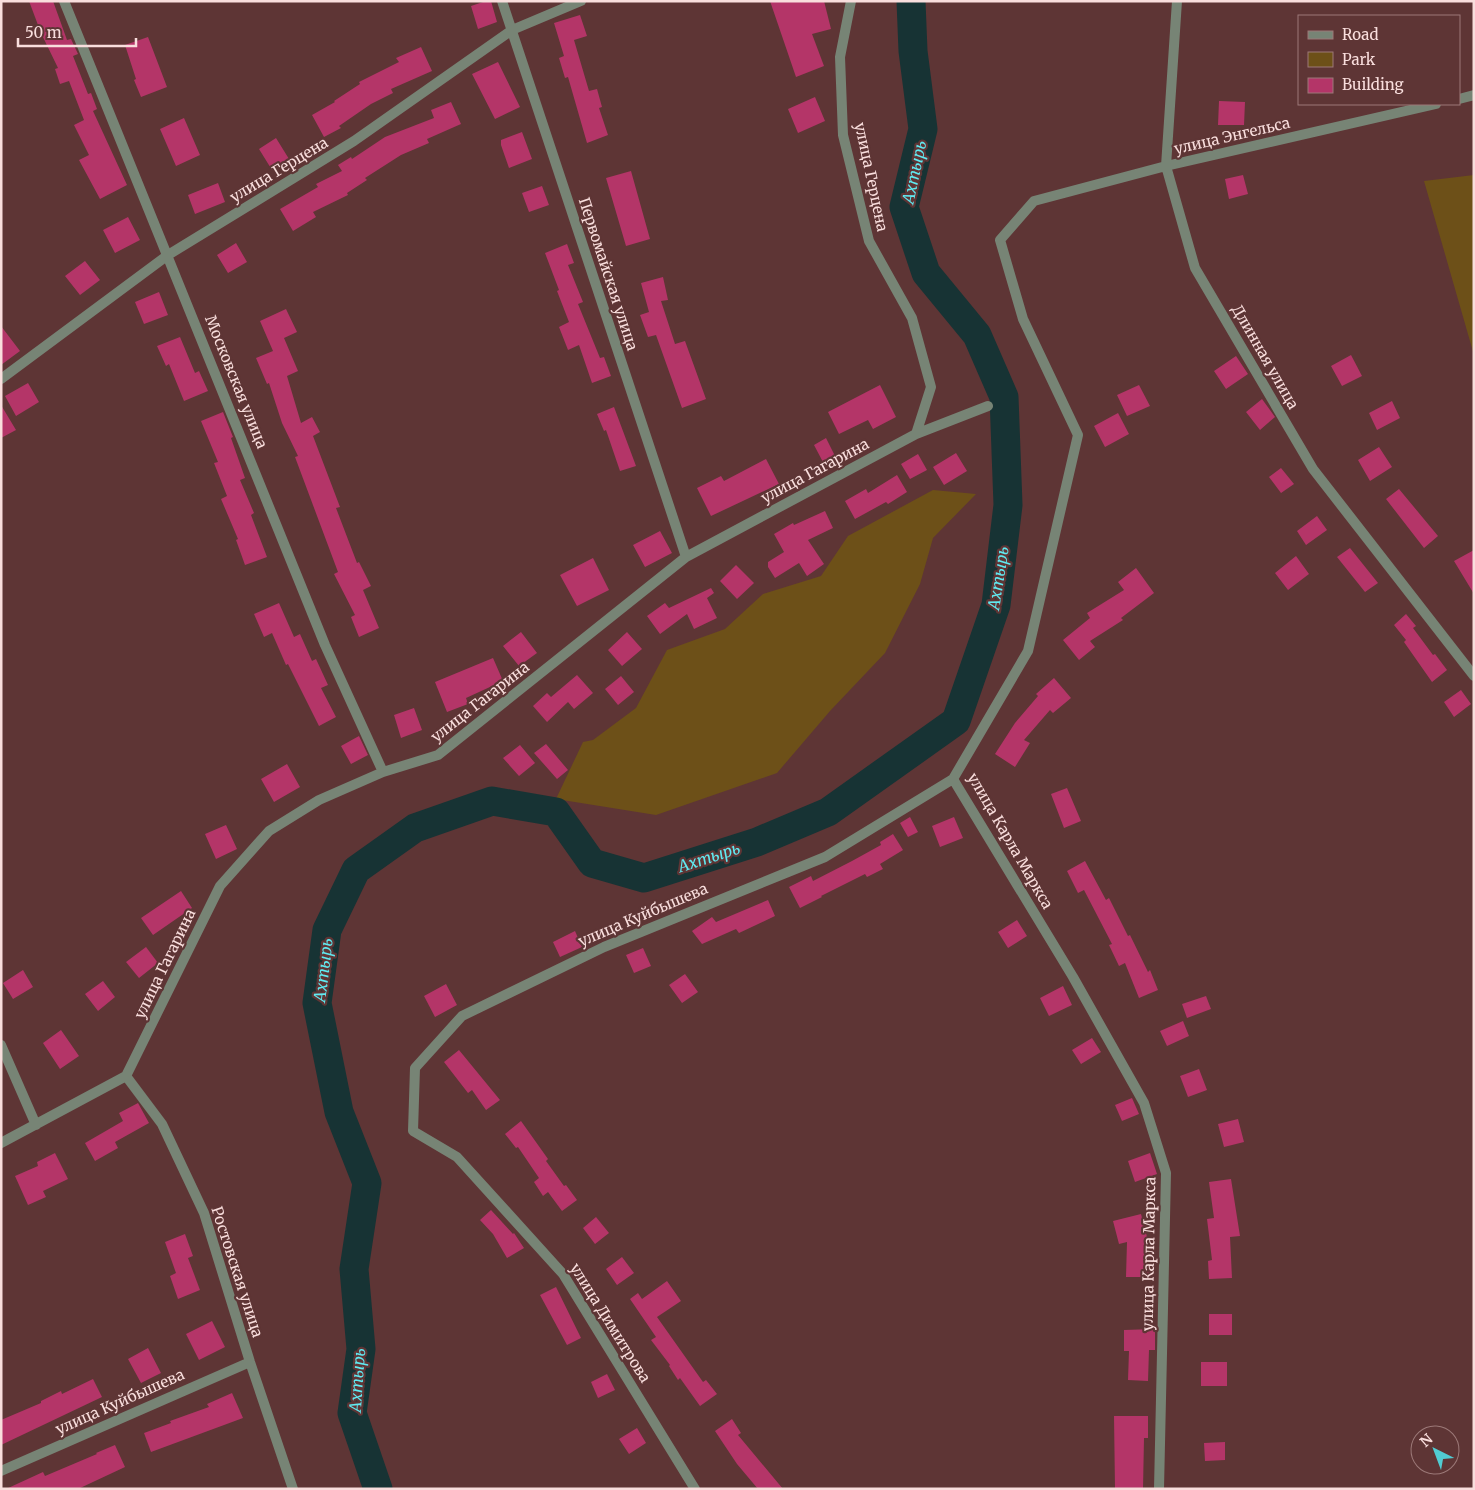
<svg xmlns="http://www.w3.org/2000/svg" width="1475" height="1490" font-family="Merriweather,serif">
<style>
.green{fill:#6d5018}
.lines{fill:none;stroke-linecap:round;stroke-linejoin:round}
.river{stroke:#173334;stroke-width:29}
.building{fill:#b43568}
.street{stroke:#778475;stroke-width:10}
.labels{text-anchor:middle;stroke-width:4.5;stroke-linejoin:round;paint-order:stroke}
.street-label{font-size:15px;fill:#f9dedd;stroke:#5e3535}
.water-label{font-size:16px;font-style:italic;fill:#60eaf1;stroke:#5e3535}
</style>
<rect width="100%" height="100%" fill="#5e3535"/>
<path class="green" d="M1474,175V355L1424,181Z
M933,490L976,494L933,538L920,584L885,653L830,711L777,773L656,815L556,799L583,742L593,740L636,708L667,650L725,629L763,594L821,576L848,536Z"/>
<g class="lines">
<path class="river" d="M378,1489L352,1413L361,1349L354,1269L367,1183L339,1112L317,1003L327,930L356,870L415,828L492,801L556,812L592,863L644,878L757,842L828,812L956,721L996,605L1008,505L1004,397L977,335L926,273L904,207L923,129L913,51L911,1"/>
</g>
<path class="building" d="M29,1H53L67,40L71,39L78,54L73,56L88,94L91,93L97,109L93,111L127,185L100,199L79,160L89,155L74,125L84,120L69,81L60,84L55,69L58,68L41,33Z
M486,1H491L497,22L478,29L471,6Z
M770,1H824L831,29L812,34L824,66L796,77Z
M580,15L587,36L574,40L589,91L597,89L602,107L599,108L608,135L587,143L568,77L565,78L559,58L564,56L554,23Z
M148,37L167,87L141,97L134,80L136,79L125,45Z
M421,47L432,71L391,89L393,93L371,104L339,126L341,128L324,137L312,115L335,102L334,101L360,84L359,82L399,62L396,58Z
M498,62L520,107L495,119L472,74Z
M815,97L825,121L798,133L788,109Z
M1219,101L1245,102L1244,125H1218Z
M451,102L461,124L427,139L429,143L401,155L365,178L367,180L347,193L348,195L313,212L316,217L293,231L280,209L318,187L316,184L342,171L338,165L351,157L352,159L385,137L434,118L431,110Z
M184,118L200,155L176,166L160,129Z
M522,132L532,159L509,168L501,145V140Z
M276,138L289,159L272,170L259,149Z
M631,171L650,239L626,246L606,178Z
M1243,175L1248,194L1229,199L1225,179Z
M218,183L225,202L195,214L188,195Z
M542,186L549,205L529,212L522,193Z
M128,217L140,240L115,253L103,230Z
M236,243L247,262L228,273L217,255Z
M567,244L574,263L568,265L583,302L578,304L600,358L604,357L611,376L592,383L579,345L568,350L559,327L569,322L557,291L559,290L545,253Z
M85,261L100,280L80,295L65,276Z
M663,277L668,300L661,301L675,344L685,341L706,399L682,408L656,335L648,337L640,315L649,312L641,283Z
M159,292L168,315L144,324L135,302Z
M286,309L297,332L284,338L298,371L287,376L301,423L312,417L320,432L313,436L340,507L336,508L357,563L359,562L371,586L363,590L379,628L359,637L351,617L355,615L334,574L338,572L295,457L298,456L282,423L269,383L267,384L256,358L273,351L260,321Z
M1,326L20,351L1,365Z
M180,337L195,373L199,371L208,391L184,401L169,364L166,366L157,346Z
M1351,355L1362,376L1342,386L1331,366Z
M1236,356L1248,374L1226,389L1214,371Z
M28,383L39,402L16,416L5,396Z
M880,385L896,417L873,429L868,420L839,434L828,412Z
M1139,385L1150,406L1127,416L1117,395Z
M1262,399L1275,417L1260,430L1246,412Z
M1392,401L1400,418L1377,430L1369,413Z
M1,405L16,430L1,438Z
M614,407L636,466L620,471L606,430L604,431L597,414Z
M223,412L233,437L231,438L245,478L240,480L254,513L251,515L267,557L245,565L236,540L238,539L221,499L227,496L214,463L218,462L201,421Z
M1118,413L1129,434L1105,447L1094,426Z
M826,438L836,458L824,464L814,445Z
M1379,447L1392,467L1370,481L1358,460Z
M956,453L967,471L944,485L933,467Z
M918,454L927,470L910,479L901,464Z
M766,459L779,484L711,516L697,488L721,476L724,481Z
M1281,468L1294,484L1281,493L1269,477Z
M897,475L907,492L888,504L886,502L855,519L845,501L866,489L868,493Z
M1399,489L1438,536L1424,548L1386,499Z
M825,511L833,528L808,540L824,564L807,576L799,563L775,578L768,567V562L784,552L774,534L793,523L794,525Z
M1317,516L1327,530L1306,545L1297,531Z
M660,531L672,553L645,567L633,545Z
M1350,548L1378,583L1365,592L1337,557Z
M1474,550V594L1454,561Z
M1296,556L1309,574L1288,590L1275,573Z
M593,558L609,590L577,606L560,575Z
M736,565L754,583L737,599L720,581Z
M1136,568L1154,593L1121,618L1123,620L1090,641L1095,647L1079,660L1063,640L1090,618L1087,613L1124,590L1118,582Z
M711,588L714,593L707,598L717,618L694,629L687,614L660,634L647,616L665,603L669,608Z
M279,603L294,637L300,634L312,661L316,659L328,685L321,688L336,717L319,726L288,664L286,665L272,633L264,637L254,614Z
M1406,614L1416,626L1413,628L1433,655L1435,654L1447,670L1432,682L1404,642L1406,640L1394,625Z
M521,632L537,653L519,666L503,646Z
M627,632L642,649L622,666L608,650Z
M493,658L503,681L466,698L468,704L447,712L435,682Z
M577,675L593,693L574,709L568,702L547,722L533,706L547,693L551,697Z
M621,676L634,692L618,705L605,689Z
M1054,678L1071,698L1053,713L1050,710L1024,740L1030,743L1015,767L995,754L1015,723L1038,696L1036,694Z
M1461,690L1471,704L1454,717L1444,702Z
M414,708L422,730L401,738L394,715Z
M359,736L368,755L351,764L341,746Z
M546,744L568,770L557,779L534,753Z
M520,745L535,763L519,776L503,758Z
M287,764L300,787L274,802L261,779Z
M1067,788L1081,821L1064,828L1051,794Z
M910,817L918,832L908,837L900,823Z
M954,817L963,838L940,847L932,826Z
M226,825L237,849L216,859L205,834Z
M893,834L903,850L880,864L883,869L867,877L865,874L821,896L822,897L800,908L789,887L811,876L813,881L852,861L881,845L880,842Z
M1085,861L1106,900L1109,898L1128,936L1130,935L1148,972L1150,970L1158,990L1139,998L1125,963L1119,966L1109,945L1112,944L1084,890L1078,893L1067,871Z
M181,891L192,908L153,935L141,918Z
M768,900L775,916L739,933L736,929L702,944L692,931L712,917L716,922Z
M1017,920L1027,936L1008,948L998,932Z
M575,931L582,947L560,957L553,942Z
M146,947L158,963L139,978L126,962Z
M643,948L651,966L634,973L626,955Z
M23,970L33,987L13,999L3,983Z
M685,974L698,992L682,1003L669,985Z
M103,981L115,997L98,1011L85,994Z
M446,984L457,1005L435,1017L424,996Z
M1063,986L1072,1005L1049,1016L1040,998Z
M1206,996L1211,1009L1187,1018L1182,1004Z
M1183,1021L1189,1036L1167,1046L1160,1031Z
M61,1030L79,1056L60,1069L43,1043Z
M1092,1038L1101,1052L1081,1064L1072,1050Z
M459,1050L500,1100L486,1110L472,1090L468,1093L444,1062Z
M1199,1069L1207,1090L1188,1097L1180,1076Z
M1132,1098L1139,1114L1122,1121L1115,1105Z
M138,1103L149,1123L115,1142L118,1148L95,1161L85,1143L123,1121L119,1113Z
M1238,1119L1244,1142L1224,1147L1218,1124Z
M521,1121L548,1159L546,1161L564,1186L566,1185L577,1200L562,1211L548,1192L543,1196L534,1182L539,1178L518,1147L516,1148L505,1134Z
M55,1153L68,1179L43,1191L46,1197L28,1205L15,1176L38,1166L37,1162Z
M1150,1153L1157,1174L1135,1182L1128,1161Z
M1231,1179L1240,1236L1230,1237L1232,1278L1209,1279L1208,1261L1212,1260L1207,1219L1214,1218L1209,1182Z
M491,1210L513,1234L514,1233L524,1248L507,1258L493,1234L480,1220Z
M1141,1214L1152,1256H1154L1153,1277H1126L1127,1242L1119,1244L1113,1221Z
M596,1217L609,1233L595,1244L583,1228Z
M185,1234L193,1256L188,1258L200,1290L178,1299L170,1276L176,1273L165,1242Z
M622,1257L634,1273L617,1285L606,1269Z
M667,1281L681,1301L657,1317L703,1382L706,1380L717,1394L700,1406L680,1378L678,1380L669,1366L670,1365L651,1340L656,1337L630,1299L638,1293L642,1299Z
M556,1287L581,1338L567,1345L540,1295Z
M1209,1314H1232V1335H1209Z
M212,1321L225,1347L199,1360L186,1334Z
M1155,1329V1350H1149L1148,1381L1128,1380L1129,1351H1124V1330Z
M148,1348L161,1373L141,1383L128,1359Z
M1201,1362H1227V1386H1201Z
M607,1374L615,1390L598,1398L591,1382Z
M93,1379L102,1397L1,1445V1420L41,1403V1401L61,1391L62,1394Z
M232,1393L243,1418L151,1452L144,1433L171,1423L170,1421L209,1407L207,1404Z
M1114,1416H1148V1438H1144L1143,1489H1115Z
M732,1419L741,1433L738,1435L783,1489H758L737,1464L715,1431Z
M637,1428L646,1443L629,1454L619,1439Z
M1225,1442V1460L1205,1461L1204,1443Z
M115,1445L125,1467L78,1489H6L43,1472L45,1476L97,1454L96,1453Z"/>
<g class="lines">
<path class="street" d="M64,1L325,645L383,772
M502,1L686,557
M851,1L840,57L843,135L869,241L912,318L931,387L916,434
M1177,1L1166,166L1195,268L1313,469L1474,676
M1459,99L1474,95
M1,379L168,255L354,141L512,30L581,1
M1,1045L36,1125
M126,1076L162,1124L204,1213L250,1362L293,1489
M1,1143L126,1076L220,886L269,831L319,800L383,772L438,755L686,557L916,434L988,406
M1,1471L250,1362
M695,1489L563,1274L457,1157L413,1131L415,1068L462,1016L604,947L825,857L953,779
M1159,1489L1166,1173L1144,1103L1073,977L953,779L1028,651L1078,435L1023,319L1000,240L1034,201L1166,166L1436,104"/>
</g>
<g class="labels">
<g class="street-label">
<text transform="translate(1232 136) rotate(-13)" y="5">улица Энгельса</text>
<text transform="translate(279 170) rotate(-31)" y="5">улица Герцена</text>
<text transform="translate(871 177) rotate(78)" y="5">улица Герцена</text>
<text transform="translate(608 274) rotate(72)" y="5">Первомайская улица</text>
<text transform="translate(1265 357) rotate(60)" y="5">Длинная улица</text>
<text transform="translate(236 382) rotate(68)" y="5">Московская улица</text>
<text transform="translate(815 471) rotate(-28)" y="5">улица Гагарина</text>
<text transform="translate(480 702) rotate(-38)" y="5">улица Гагарина</text>
<text transform="translate(1010 841) rotate(60)" y="5">улица Карла Маркса</text>
<text transform="translate(643 915) rotate(-23)" y="5">улица Куйбышева</text>
<text transform="translate(165 964) rotate(-64)" y="5">улица Гагарина</text>
<text transform="translate(1149 1254) rotate(-89)" y="5">улица Карла Маркса</text>
<text transform="translate(237 1272) rotate(72)" y="5">Ростовская улица</text>
<text transform="translate(610 1323) rotate(58)" y="5">улица Димитрова</text>
<text transform="translate(120 1402) rotate(-24)" y="5">улица Куйбышева</text>
</g>
<g class="water-label">
<text transform="translate(914 172) rotate(-78)" y="6">Ахтырь</text>
<text transform="translate(998 578) rotate(-81)" y="6">Ахтырь</text>
<text transform="translate(709 857) rotate(-18)" y="6">Ахтырь</text>
<text transform="translate(323 970) rotate(-83)" y="6">Ахтырь</text>
<text transform="translate(357 1380) rotate(-86)" y="6">Ахтырь</text>
</g>
</g>
<rect width="1475" height="1490" fill="none" stroke="#f9dedd" stroke-width="5"/>
<rect x="1298" y="15" width="162" height="90" fill="#5e3535" stroke="#9c7978"/>
<rect x="1308" y="31" width="25" height="8" fill="#778475" stroke="#9c7978"/>
<text x="1342" y="40" font-size="15" fill="#f9dedd">Road</text>
<rect x="1308" y="52" width="25" height="15" fill="#6d5018" stroke="#9c7978"/>
<text x="1342" y="65" font-size="15" fill="#f9dedd">Park</text>
<rect x="1308" y="78" width="25" height="15" fill="#b43568" stroke="#9c7978"/>
<text x="1342" y="90" font-size="15" fill="#f9dedd">Building</text>
<g transform="translate(1435 1450) rotate(318)"><circle r="24" fill="#5e3535" stroke="#9c7978"/>
<path d="M0-4L9 19L0 12L-9 19Z" fill="#51ccd2"/>
<text y="-8" font-size="14" font-weight="bold" text-anchor="middle" fill="#f9dedd">N</text>
</g>
<path d="M18 38v8h118v-8" fill="none" stroke="#f9dedd" stroke-width="2.5"/>
<text x="25" y="38" font-size="15" fill="#f9dedd" stroke="#5e3535" stroke-width="4" paint-order="stroke">50 m</text>
</svg>
